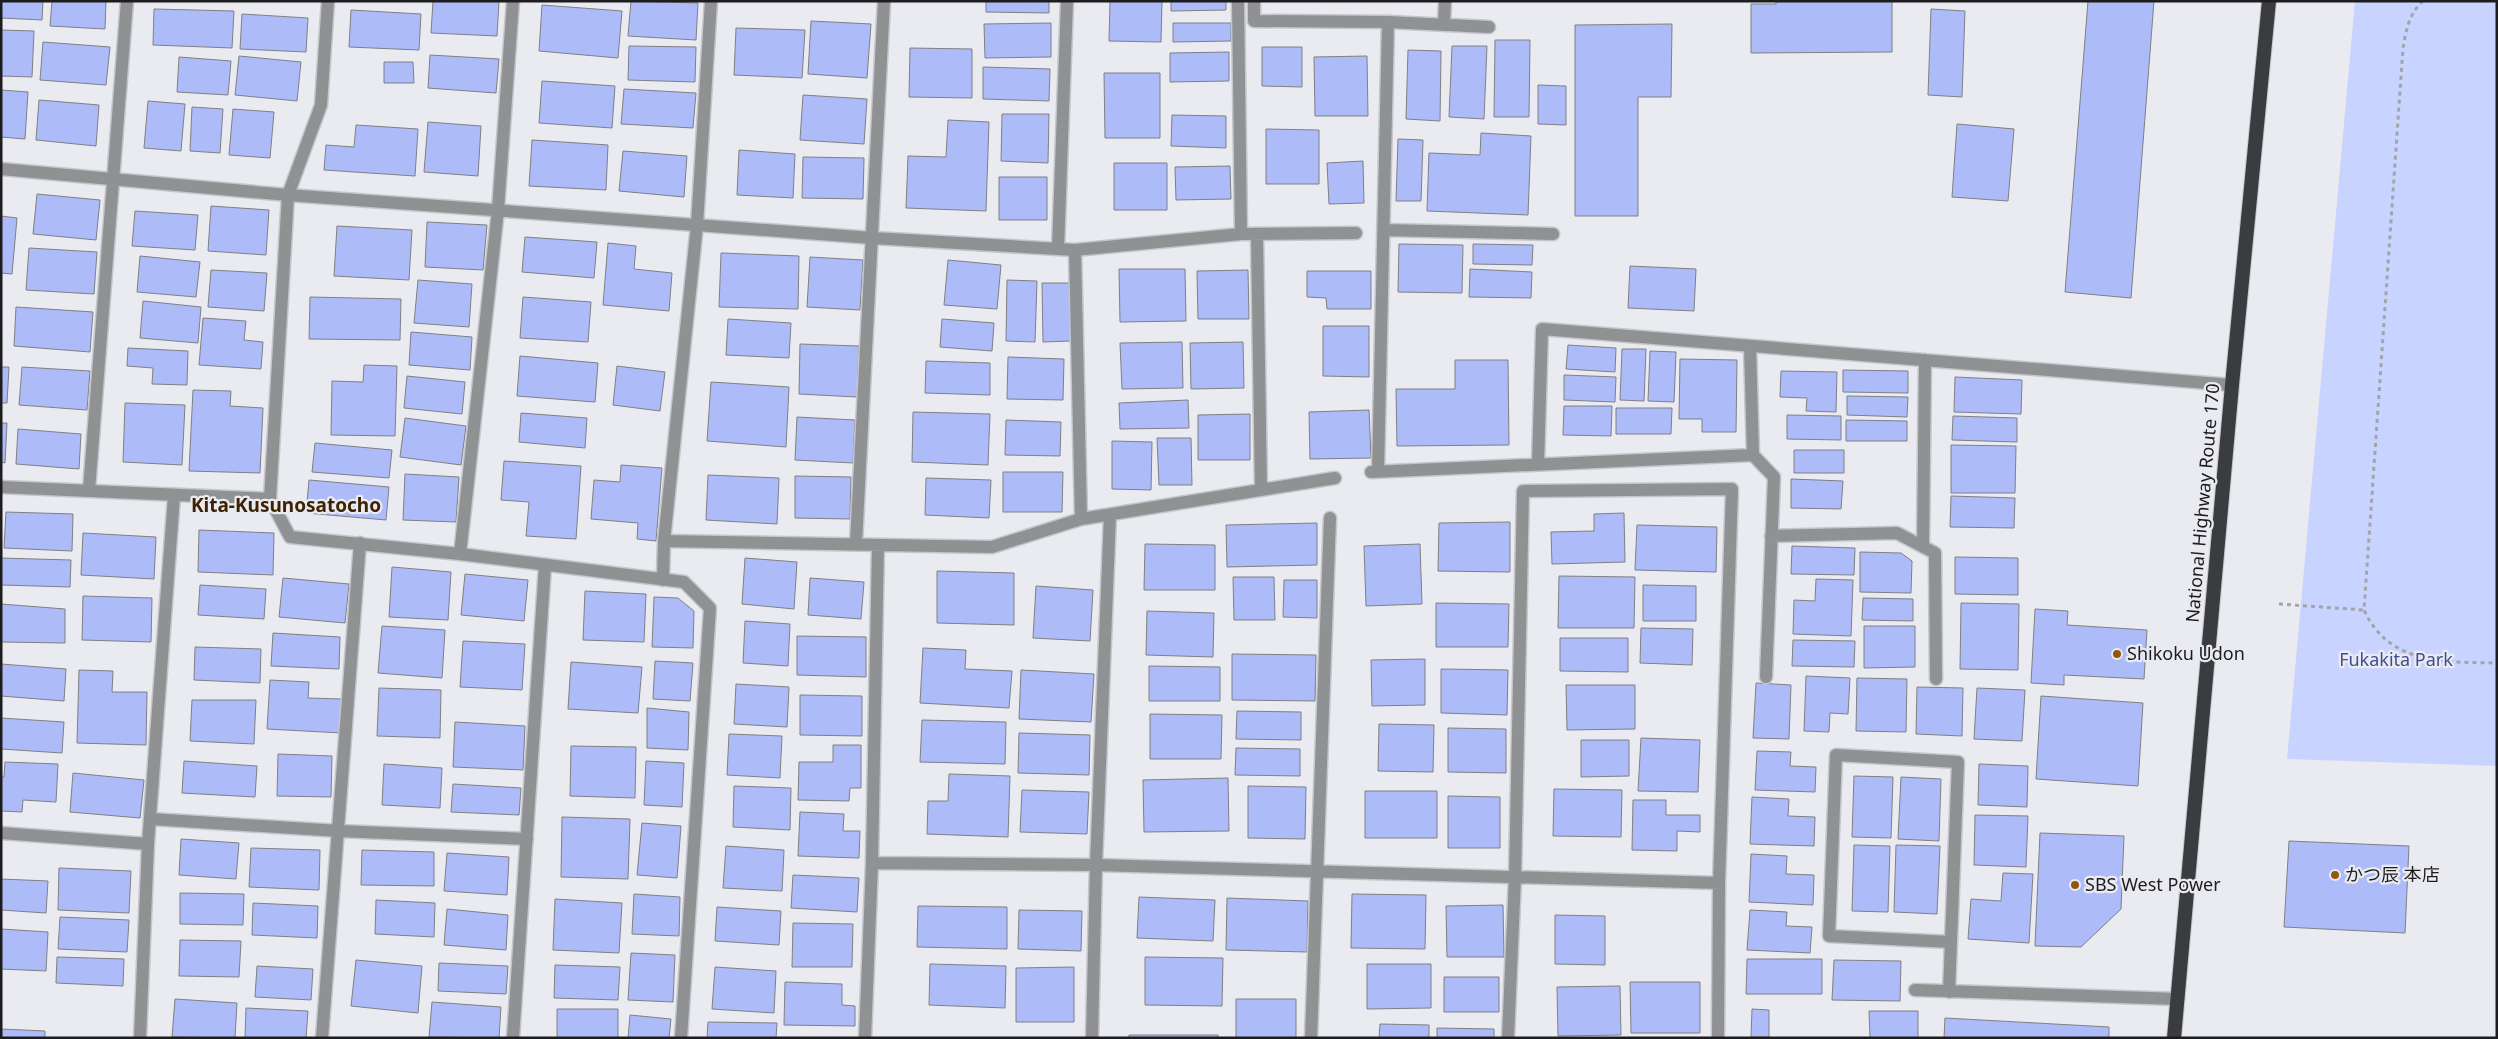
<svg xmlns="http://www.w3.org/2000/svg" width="2498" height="1039" font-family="'Noto Sans','Noto Sans JP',sans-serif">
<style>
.green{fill:#c9d3ff}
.building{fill:#adbbf9;stroke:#7e8084}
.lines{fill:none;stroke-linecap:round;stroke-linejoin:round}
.service-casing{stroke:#c5c6cb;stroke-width:15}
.minor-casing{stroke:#c5c6cb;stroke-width:15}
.trunk-casing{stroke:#c5c6cb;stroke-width:16}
.path{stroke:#a3a4a8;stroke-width:3;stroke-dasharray:4 4;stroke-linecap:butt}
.service{stroke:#909193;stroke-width:12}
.minor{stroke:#909193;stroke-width:12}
.trunk{stroke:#3a3c40;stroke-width:14}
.poi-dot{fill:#905710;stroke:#eaebf1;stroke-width:2}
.labels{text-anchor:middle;stroke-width:4.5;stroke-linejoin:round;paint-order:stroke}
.street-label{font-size:18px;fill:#1d1d1f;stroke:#eaebf1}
.poi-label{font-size:18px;fill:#1d1d1f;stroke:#eaebf1;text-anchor:start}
.park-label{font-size:18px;fill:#424c95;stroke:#eaebf1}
.neighbourhood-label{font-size:19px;font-weight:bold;fill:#3d2203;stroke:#eaebf1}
</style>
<rect width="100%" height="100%" fill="#eaebf1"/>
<path class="green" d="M2355,1H2497V766L2287,759Z"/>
<path class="building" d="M1,1H43L42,20L1,18Z
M52,1H106L105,29L50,26Z
M433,1H499L497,36L431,33Z
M631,1L698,3L696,40L628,36Z
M986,1H1049V13L986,12Z
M1110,1H1162L1161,42L1109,41Z
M1171,1H1226V10L1171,11Z
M1776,1H1892V52L1751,53V4H1776Z
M2088,1H2154L2131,298L2065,292Z
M542,5L622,11L618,58L539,51Z
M154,9L234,11L232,48L153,45Z
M1931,9L1965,11L1962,97L1928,95Z
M351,10L421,14L419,50L349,47Z
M242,14L308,18L306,52L240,49Z
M811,21L871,24L867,78L808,74Z
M1051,23V57L985,58L984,24Z
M1173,23H1231V41L1173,42Z
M1672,24L1671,97H1638V216H1575V25Z
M736,28L805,30L802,78L734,75Z
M1,30L34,31L32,77L1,76Z
M1495,40H1530L1529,117H1494Z
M43,42L110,47L106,85L40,80Z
M629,46L696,47L695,82L628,80Z
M1452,46H1487L1484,119L1449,117Z
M1262,47H1302V87L1262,86Z
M910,48L972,49V98L909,97Z
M1408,50L1441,51L1440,121L1406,119Z
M1229,52V81L1170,82V53Z
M430,55L499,59L496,93L428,88Z
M239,56L301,62L297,101L235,95Z
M1367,56L1368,116H1315L1314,57Z
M179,57L231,61L228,95L177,92Z
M384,62H413L414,83H384Z
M983,67L1050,69L1049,101L983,99Z
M1104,73H1160V138H1105Z
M542,81L615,86L612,128L539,123Z
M1538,85L1566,86V125L1538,124Z
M624,89L696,93L693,128L621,124Z
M1,90L28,92L25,139L1,137Z
M803,95L867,99L864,144L800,140Z
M39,100L99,105L96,146L36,140Z
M148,101L185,104L181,151L144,148Z
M192,107L223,109L220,153L190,151Z
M233,109L274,112L270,158L229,155Z
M1002,114H1049L1048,163L1001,161Z
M1172,115L1226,116V148L1171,146Z
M948,120L989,122L986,211L906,208L908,156L946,157Z
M428,122L481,126L478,176L424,172Z
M1957,124L2014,129L2008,201L1952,197Z
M356,125L418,129L415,176L324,170L326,145L354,147Z
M1266,129L1319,130V184H1266Z
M1481,133L1531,136L1528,215L1427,211L1429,153L1480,155Z
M1398,139L1423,140L1421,201H1396Z
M532,140L608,145L606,190L529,186Z
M739,150L795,154L793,198L737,195Z
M623,151L687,156L684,197L619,191Z
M803,157L864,158L863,199L802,198Z
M1363,161L1364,203L1329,204L1327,163Z
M1114,163H1167V210H1114Z
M1230,166L1231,199L1176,200L1175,167Z
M999,177H1047V220H999Z
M37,194L100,200L96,240L33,234Z
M211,206L269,210L266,255L208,251Z
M135,211L198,215L195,250L132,246Z
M1,216L17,218L12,274L1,273Z
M427,222L487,225L483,270L425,267Z
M337,226L412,230L409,280L334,276Z
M525,237L597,242L594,278L522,272Z
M608,243L636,246L634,269L672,273L669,311L603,305Z
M1399,244L1463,245L1462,293L1398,292Z
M1473,244L1533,245L1532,265L1473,264Z
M29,248L97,252L94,294L26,290Z
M721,253L799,256L798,309L719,307Z
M140,256L200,262L196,297L137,292Z
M810,257L863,260L860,310L807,307Z
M948,260L1001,265L997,309L944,305Z
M1630,266L1696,269L1694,311L1628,308Z
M1119,269H1185L1186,321L1120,322Z
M1470,269L1532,272L1531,298L1469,297Z
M211,270L267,273L264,311L208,307Z
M1248,270L1249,319H1198L1197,271Z
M1307,271H1371V309H1327L1326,298L1307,297Z
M418,280L472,284L469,327L414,323Z
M1007,280L1037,281L1035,342L1006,341Z
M1042,283H1069L1071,341L1043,342Z
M310,297L401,299L400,340L309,339Z
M523,297L591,302L588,342L520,338Z
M143,301L201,307L198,343L140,338Z
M16,307L93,312L90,352L14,346Z
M203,318L246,321L244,340L263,342L261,369L199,365Z
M728,319L791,323L789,358L726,355Z
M942,319L994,323L992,351L940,347Z
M1323,326H1369V377L1323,376Z
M411,332L472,337L470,370L409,365Z
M1182,342L1183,388L1122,389L1120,343Z
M1243,342L1244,388L1191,389L1190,343Z
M800,344L859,346L857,397L799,394Z
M1568,345L1616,348L1615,372L1566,369Z
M128,348L188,351L187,385L152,384L153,368L127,366Z
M1622,349H1646L1644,401L1620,400Z
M1650,351L1676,352L1674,402L1648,401Z
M520,356L598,363L595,402L517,396Z
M1008,357L1064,359L1063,400L1007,399Z
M1680,359L1737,360L1736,432H1702V419H1679Z
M1455,360H1508L1509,445L1397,446L1396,389H1455Z
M926,361L990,363V395L925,393Z
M364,365L397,366L395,436L331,435L332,381L363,382Z
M617,366L665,372L660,411L613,405Z
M1,367H9L7,403H1Z
M22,367L90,371L87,410L19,405Z
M1843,370L1908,371V393L1843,392Z
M1781,371L1837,372L1836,412L1806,411L1807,398L1780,397Z
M1564,375L1616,377L1615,402L1564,400Z
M407,376L465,382L462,414L404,408Z
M1955,377L2022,380L2021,414L1954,412Z
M711,382L789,387L786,447L707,441Z
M193,390L231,391L230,406L263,408L260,473L189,471Z
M1847,396L1908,397L1907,417L1847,415Z
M1188,400L1189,428L1120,429L1119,403Z
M125,403L185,405L182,465L123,462Z
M1564,406H1612L1611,436L1563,435Z
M1616,408H1672L1671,434H1616Z
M1369,410L1371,458L1310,459L1309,412Z
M913,412L990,414L988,465L912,462Z
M521,413L587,418L585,448L519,442Z
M1250,414V460H1198V415Z
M1787,415L1841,416V440L1787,439Z
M1953,416L2017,418V442L1952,440Z
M797,417L855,420L853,463L795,460Z
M405,418L466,426L461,465L400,457Z
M1006,420L1061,422L1060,456L1005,455Z
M1846,420L1907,421V441H1846Z
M1,423H7L5,463L1,462Z
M18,429L81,434L79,469L16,464Z
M1157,438H1191L1192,485H1159Z
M1112,441L1152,442L1151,490L1112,489Z
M315,443L392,450L389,478L312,472Z
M1951,445L2016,446L2015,493H1951Z
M1794,450H1844V473H1794Z
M504,461L581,466L576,539L526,536L529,502L501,500Z
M621,465L662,468L656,541L637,539L638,523L591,519L594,480L620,482Z
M1003,472H1063L1062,512H1003Z
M405,474L459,477L456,522L403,520Z
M708,475L779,478L777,524L706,520Z
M795,476L851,477L850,519L795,518Z
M926,478L991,480L989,518L925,515Z
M1791,479L1843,481L1841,509L1791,508Z
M309,480L389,487L386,520L306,513Z
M1951,496L2015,498L2014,528L1950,527Z
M6,512L73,514L72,551L4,548Z
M1624,513L1625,562L1552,564L1551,532L1594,531V514Z
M1510,522V572L1438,571L1439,523Z
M1317,523V565L1227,567L1226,525Z
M1637,525L1717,527L1716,572L1635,570Z
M199,530L274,533L273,575L198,572Z
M83,533L156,537L154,579L81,575Z
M1145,544L1215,545V590H1144Z
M1420,544L1422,604L1366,606L1364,546Z
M1792,546L1855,548L1854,575L1791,574Z
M1860,552L1901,553L1912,561L1911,593L1860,592Z
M1955,557L2018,558V595L1955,594Z
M1,558L71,560L70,587L1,585Z
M745,558L797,562L794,609L742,604Z
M392,567L451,572L448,620L389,617Z
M937,571L1014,573V625L937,623Z
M465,574L528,580L524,621L461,615Z
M1559,576L1635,577L1634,628H1558Z
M1233,577H1274L1275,620H1234Z
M283,578L349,584L345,623L279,617Z
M810,578L864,582L861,619L808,615Z
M1816,579L1853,580L1851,636L1793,634L1794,600L1815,601Z
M1284,580H1317V618L1283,617Z
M200,585L266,589L264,619L198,615Z
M1643,585L1696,586V621H1643Z
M1036,586L1093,590L1090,641L1033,638Z
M585,591L646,594L644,642L583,640Z
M83,596L152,598L151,642L82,640Z
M654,597L678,598L694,611L693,648L652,647Z
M1863,598L1913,599V621L1862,620Z
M1436,603L1509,604L1508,647H1436Z
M1961,603L2019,604L2018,670L1960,669Z
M1,604L65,609V643L1,642Z
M2035,609L2068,611L2067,625L2147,630L2144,679L2064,675V685L2031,683Z
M1147,611L1214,613L1213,657L1146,655Z
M745,621L790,624L788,666L743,663Z
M382,626L445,630L442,678L378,673Z
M1864,626H1915V667L1864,668Z
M1641,628L1693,629L1692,665L1640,663Z
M273,633L340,637L339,669L271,666Z
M797,636L866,637V677L797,675Z
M1560,638H1628V672L1560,671Z
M1793,640L1855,641L1854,667L1792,666Z
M463,641L525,644L522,690L460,687Z
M195,647L261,649L260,683L194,680Z
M923,648L966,650L965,669L1012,671L1009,708L920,703Z
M1232,654L1316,655L1315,701L1232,700Z
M1425,659V705L1372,706L1371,660Z
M655,661L693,663L690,701L653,699Z
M571,662L642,667L638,713L568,709Z
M1,664L66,669L64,701L1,696Z
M1149,666L1220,667V701H1149Z
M1441,669L1508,670L1507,715L1441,713Z
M79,670L113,671L112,692H147L146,745L77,743Z
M1021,670L1094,674L1091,722L1019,719Z
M1806,676L1850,678L1848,714L1830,713L1829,732L1804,731Z
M1857,678L1907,679L1906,732L1856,731Z
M270,680L309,682L308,698L343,699L342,733L267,729Z
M1756,683L1791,685L1789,739L1753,738Z
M736,684L789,687L787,727L734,724Z
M1566,685H1635V729L1567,730Z
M1917,687L1963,688L1962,736L1916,734Z
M379,688L441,690L440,738L377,736Z
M1977,688L2025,690L2022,741L1974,739Z
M800,695L862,696V736L800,735Z
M2041,696L2143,703L2138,786L2036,779Z
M192,700H256L254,744L190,741Z
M647,708L689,712L688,750L647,748Z
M1237,711L1301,712V740L1236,739Z
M1150,714L1222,715L1221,759H1150Z
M1,718L64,722L62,753L1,749Z
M922,720L1006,722L1005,764L920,762Z
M455,722L525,726L523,770L453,767Z
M1379,724L1434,725L1433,772L1378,771Z
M1448,728L1506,729V773L1448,772Z
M1019,733L1090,735L1089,775L1018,773Z
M729,734L782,736L780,778L727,775Z
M1641,738L1700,740L1698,792L1638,791Z
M1581,740H1629V776L1581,777Z
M833,745H861V788H850L849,801L798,800L799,762H833Z
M571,746L636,747L635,798L570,796Z
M1236,748L1300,749V776L1235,775Z
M1757,751L1791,752L1790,766L1816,767L1815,792L1755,790Z
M278,754L332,756L331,797L277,796Z
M184,761L257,766L255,797L182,793Z
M646,761L684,763L682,807L644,805Z
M5,762L58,764L56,802L23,800L22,812L1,811V777H4Z
M384,764L442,768L440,808L382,805Z
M1979,764L2028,766L2027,807L1978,805Z
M73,773L144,780L140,818L70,812Z
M949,774L1010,776L1008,837L927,834L928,801H948Z
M1854,776L1893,777L1891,838L1852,837Z
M1901,777L1941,779L1939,841L1898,839Z
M1228,778L1229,831L1144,832L1143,780Z
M453,784L521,788L519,815L451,812Z
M734,786L791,788L790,830L733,827Z
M1248,786L1306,787L1305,839L1248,838Z
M1554,789L1622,790L1621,837L1553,836Z
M1022,790L1089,792L1087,834L1020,832Z
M1365,791H1437V838H1365Z
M1448,796L1500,797V848H1448Z
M1752,797L1789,799L1788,816L1815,817L1814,846L1750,844Z
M1633,800H1666V815H1700V832L1677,831V851L1632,850Z
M800,812L844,814L843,831H860L859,858L798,856Z
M1975,815L2028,816L2026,867L1974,865Z
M562,817L630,819L628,879L561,877Z
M642,823L681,826L677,878L637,875Z
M2040,833L2124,836L2121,909L2081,947L2035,946Z
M181,839L239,843L236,879L179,875Z
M2289,841L2409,846L2405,933L2284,927Z
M1854,845L1890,846L1888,912L1852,911Z
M1896,845L1940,846L1937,914L1894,912Z
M726,846L784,850L782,891L723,888Z
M251,848L320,850L319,890L249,887Z
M362,850L434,852V886L361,885Z
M447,853L509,857L507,895L444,891Z
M1751,854L1787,856L1786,874L1814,875L1813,905L1749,902Z
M59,868L131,871L129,913L58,910Z
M2003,873L2033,874L2029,943L1968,939L1971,899L2001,901Z
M793,875L859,878L857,912L791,908Z
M1,879L48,881L46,913L1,910Z
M180,893L244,894L243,925L180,924Z
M634,894L680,897L679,936L632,934Z
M1352,894L1426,895L1425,949L1351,948Z
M1139,897L1215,900L1213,941L1137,938Z
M1227,898L1308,901L1307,952L1226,950Z
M555,899L622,903L619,953L553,950Z
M376,900L435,903L434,937L375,934Z
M253,903L318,906L317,938L252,935Z
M1503,905L1504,957H1447L1446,906Z
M918,906L1007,907V949L917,947Z
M717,907L781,911L779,945L715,941Z
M447,909L508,915L506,950L444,945Z
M1019,910L1082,911L1081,951L1018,949Z
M1750,910L1787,912L1786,926L1812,927L1810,953L1747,950Z
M1555,915L1605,916V965L1555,964Z
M60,917L129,920L127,952L58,949Z
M793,923L853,924L852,967H792Z
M1,929L48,932L46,971L1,969Z
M180,940L241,941L239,977L179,976Z
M631,953L675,955L673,1002L628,1000Z
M57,957L124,959L123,986L56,983Z
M1145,957L1223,958L1222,1006L1145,1005Z
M1747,959H1822V994H1746Z
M356,960L422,966L418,1013L351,1006Z
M1834,960L1901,961L1900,1001L1832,1000Z
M439,963L508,966L506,994L438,991Z
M930,964L1006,966L1005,1008L929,1005Z
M1367,964H1431V1008L1367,1009Z
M555,965L620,967L618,1000L554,998Z
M257,966L313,969L311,1000L255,997Z
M715,967L776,971L774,1013L712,1009Z
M1074,967V1022H1016V968Z
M1444,977H1499V1012H1444Z
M785,982L842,984V1005L855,1006V1026L784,1025Z
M1630,982H1700V1033H1631Z
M1620,986L1621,1035L1558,1036L1557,987Z
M175,999L237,1003L235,1038L172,1037Z
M1236,999H1296V1038H1236Z
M432,1002L501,1007L499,1038L429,1037Z
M246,1008L308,1011L306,1038H245Z
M557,1009H618V1038H557Z
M1752,1009L1769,1010V1037H1751Z
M1869,1011H1918V1038H1870Z
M630,1015L671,1019L669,1038H628Z
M1945,1018L2109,1027V1038H1944Z
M708,1022L777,1023L776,1038H707Z
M1380,1024L1429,1025V1038H1379Z
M1437,1028L1494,1029V1038H1437Z
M1,1029L45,1031V1038H1Z
M1129,1035H1218V1038H1129Z"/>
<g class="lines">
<g class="service-casing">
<path id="service" d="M1388,22L1489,27
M1444,25L1445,1
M1915,990L2178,999
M1949,992L1958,762L1836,755L1829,936L1951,942"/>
</g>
<g class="minor-casing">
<path id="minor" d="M328,1L321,105L288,195L270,499L290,537L460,554L684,582L710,608L681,1038
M1238,1L1241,234
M1254,1V21L1388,22L1378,471
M1,169L288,195L873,238L1075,250L1241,234L1356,233
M1384,230L1553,234
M1257,235L1261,489
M1058,249L1067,1
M1075,250L1081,519
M1750,346L1753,455L1774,477L1766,677
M1538,464L1542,329L2232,385
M1371,472L1753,455
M1,487L270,499
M89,490L127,1
M1771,536L1897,533L1935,553L1936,679
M664,541L992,547L1081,519L1335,478
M856,543L884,1
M1923,547L1925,360
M460,554L498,210L513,1
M663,580L664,541L697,225L711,1
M151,819L339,831L527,839
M1,833L148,844
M872,863L1096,865L1719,883
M140,1038L148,844L174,496
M322,1038L360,543
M513,1038L545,566
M865,1038L872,863L878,545
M1092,1038L1096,865L1110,515
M1311,1038L1330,518
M1508,1038L1515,877L1523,491L1732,489L1719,883L1718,1038"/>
</g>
<g class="trunk-casing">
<path id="trunk" d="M2174,1038L2232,385L2269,1"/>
</g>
<path class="path" d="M2423,1C2409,13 2406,31 2403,48L2364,610C2389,665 2445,662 2497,663
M2279,604L2364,610"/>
<use href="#service" class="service"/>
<use href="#minor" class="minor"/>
<use href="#trunk" class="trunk"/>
</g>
<g class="poi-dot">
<circle cx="2117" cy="654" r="5"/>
<circle cx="2335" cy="875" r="5"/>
<circle cx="2075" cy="885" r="5"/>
</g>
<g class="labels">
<g class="street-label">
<text transform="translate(2203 503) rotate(-85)" y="6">National Highway Route 170</text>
</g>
<g class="poi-label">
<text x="2127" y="660">Shikoku Udon</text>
<text x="2345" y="881">かつ辰 本店</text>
<text x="2085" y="891">SBS West Power</text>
</g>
<g class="park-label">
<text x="2396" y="666">Fukakita Park</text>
</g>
<g class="neighbourhood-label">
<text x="286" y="512">Kita-Kusunosatocho</text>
</g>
</g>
<rect width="2498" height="1039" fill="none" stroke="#1d1d1f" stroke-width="5"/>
</svg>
